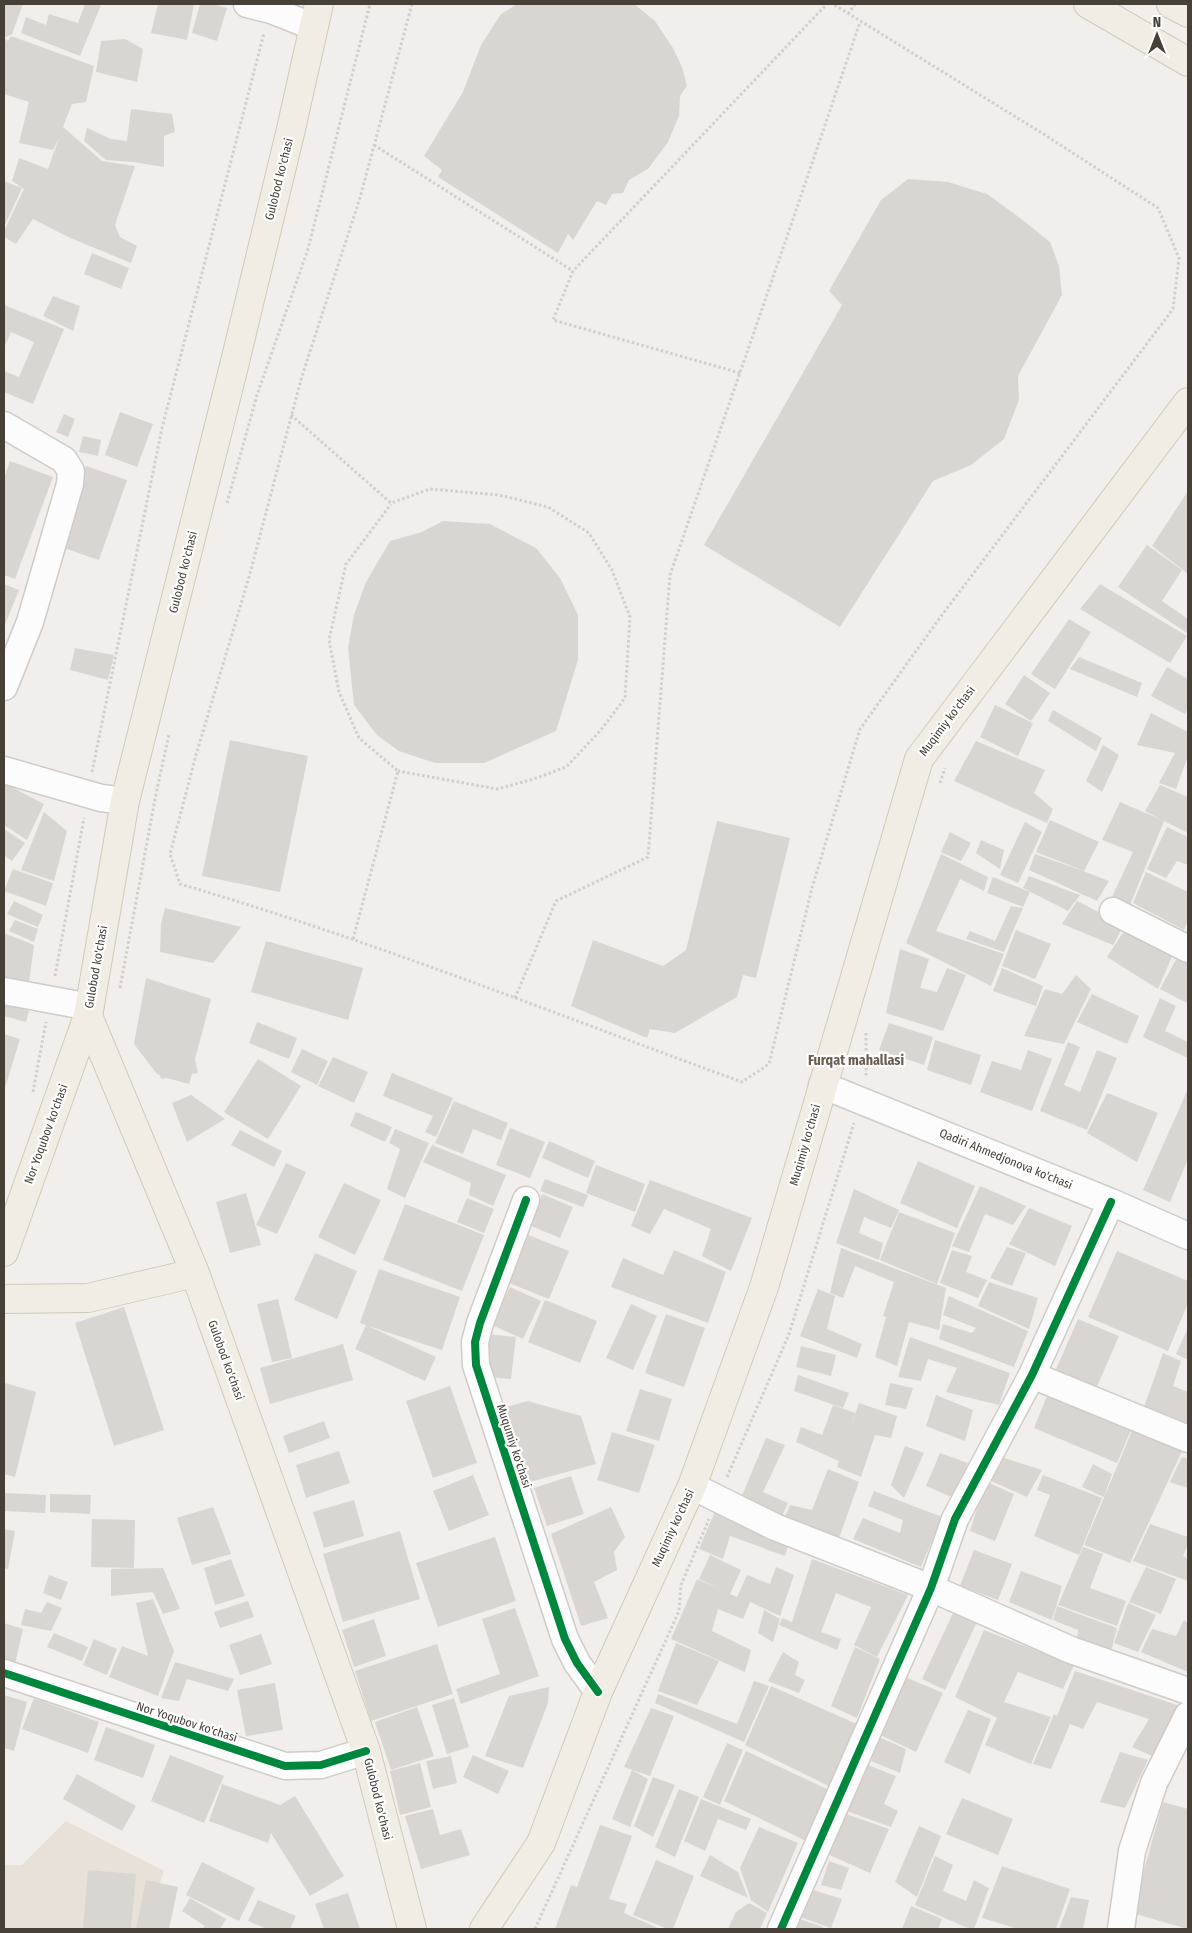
<svg xmlns="http://www.w3.org/2000/svg" width="1192" height="1933" font-family="'Fira Sans Condensed',sans-serif">
<style>
.education{fill:#e7e1d7}
.building{fill:#d9d6d2}
.lines{fill:none;stroke-linecap:round;stroke-linejoin:round}
.minor-casing{stroke:#cfccc8;stroke-width:29}
.major-casing{stroke:#d3c9b9;stroke-width:30}
.path{stroke:#d1cecc;stroke-width:3;stroke-dasharray:2.5 2.5;stroke-linecap:butt}
.minor{stroke:#fdfcfc;stroke-width:26}
.major{stroke:#f1ece4;stroke-width:28}
.cycleway-casing{stroke:#fff;stroke-width:11}
.cycleway{stroke:#00873e;stroke-width:8}
.labels{text-anchor:middle;stroke-width:4.5;stroke-linejoin:round;paint-order:stroke}
.street-label{font-size:12px;fill:#474037;stroke:#fff}
.neighbourhood-label{font-size:14px;font-weight:bold;fill:#695d4f;stroke:#fff}
</style>
<rect width="100%" height="100%" fill="#f1eeeb"/>
<path class="education" d="M66,1821L164,1871L144,1929H4V1865H22Z"/>
<path class="building" d="M4,4H23L12,34L6,37L4,36Z
M85,4L101,5L80,56L21,33L26,17L46,25L49,14L78,23Z
M158,4H194L187,40L151,33Z
M200,4H213L227,8L217,41L192,33Z
M517,4H634L655,21L673,48L682,67L687,86L680,96L679,116L668,142L648,169L629,180L623,193L612,194L606,205L597,201L573,240L568,234L558,253L438,177L442,170L424,156L463,92L481,45L501,14Z
M11,36L94,66L86,102L72,104L63,127L102,161L135,166L115,225L120,237L137,246L131,263L68,237L33,219L16,244L4,237V231L24,189L12,181L19,158L48,169L59,138L53,150L19,143L29,102L4,94V38L8,41Z
M125,39L143,49L137,82L96,72L101,41Z
M131,109L172,114L175,132L164,136V167L133,162L106,160L84,141L87,128L111,139L127,141Z
M908,179L948,182L987,194L1020,218L1050,242L1059,266L1062,295L1018,376L1019,400L1004,439L971,465L933,481L840,627L704,545L842,305L829,291L881,200Z
M4,181L22,188L4,227Z
M92,253L129,268L121,289L84,274Z
M53,296L80,306L73,331L43,316Z
M4,305L64,329L33,404L4,392V371L19,377L34,342L11,332L4,348Z
M120,412L153,424L137,467L105,455Z
M64,414L75,419L68,437L56,432Z
M83,436L101,440L98,456L79,452Z
M10,461L53,477L15,579L4,575V478Z
M86,466L127,480L99,560L58,546Z
M1188,491V574L1152,546Z
M443,521L490,524L536,548L560,578L578,615V660L556,731L484,763H435L399,751L377,735L354,705L348,648L354,615L366,582L390,541L422,532Z
M1147,545L1182,570L1162,601L1188,619L1187,633L1118,587Z
M4,584L19,590L4,627Z
M1100,584L1187,636L1170,663L1080,609Z
M1069,619L1091,632L1055,689L1031,674Z
M75,648L114,655L108,680L70,670Z
M1079,657L1142,683L1137,697L1070,669Z
M1167,667L1188,679V708L1185,714L1151,696Z
M1024,675L1050,693L1031,721L1005,704Z
M995,705L1033,723L1018,756L980,737Z
M1053,710L1102,738L1096,751L1048,721Z
M1151,713L1188,732V756L1176,789L1159,783L1175,753L1137,745Z
M230,740L308,756L280,892L202,876Z
M976,741L1045,770L1034,793L1053,809L1047,823L954,781Z
M1103,745L1119,755L1102,792L1086,781Z
M4,783L44,804L27,840L4,825Z
M1160,785L1188,797V833L1164,821L1130,905L1112,897L1133,852L1102,840L1120,802L1160,819L1145,811Z
M44,812L67,831L54,881L21,870Z
M1050,820L1099,842L1084,871L1036,852Z
M717,821L790,838L756,978L743,975L737,997L675,1033L650,1029L647,1038L571,1006L593,940L663,966L686,950Z
M1025,822L1042,832L1018,883L1000,875Z
M1167,827L1188,837V865L1177,861L1166,878L1147,869Z
M4,829L25,843L12,861L4,855Z
M950,832L971,843L961,861L941,852Z
M981,840L1004,850L1000,869L976,853Z
M941,854L988,877L984,891L960,879L936,931L1004,954L991,986L906,943Z
M1035,854L1083,871L1109,881L1097,901L1029,870Z
M13,869L53,883L46,906L4,891Z
M1146,872L1188,892V920L1184,930L1133,903Z
M1029,876L1080,895L1068,911L1023,888Z
M993,877L1030,892L1023,907L987,893Z
M14,901L43,915L38,927L7,914Z
M1077,901L1124,925L1113,945L1062,924Z
M1011,906L1023,908L1004,952L966,939L970,931L995,941Z
M165,908L241,927L213,963L160,952L161,924Z
M15,920L38,929L34,942L9,931Z
M1126,928L1174,952L1158,989L1107,957Z
M1016,930L1051,944L1035,979L1002,966Z
M4,933L34,945L28,990L4,984Z
M266,941L363,968L348,1020L251,992Z
M900,949L929,959L920,988L937,992L947,968L966,975L943,1031L886,1013Z
M1179,954L1188,959L1187,1003L1160,989Z
M1002,968L1043,986L1036,1006L993,991Z
M1076,975L1091,989L1064,1044L1024,1036L1045,989L1062,994Z
M146,978L211,999L195,1059L198,1073L192,1074L189,1084L167,1078L161,1079L160,1075L157,1074L134,1044Z
M1092,994L1139,1016L1127,1044L1077,1022Z
M1160,998L1176,1006L1165,1031L1188,1042V1058L1143,1037Z
M4,1004L29,1011L26,1022L4,1016Z
M257,1022L297,1038L289,1059L249,1043Z
M889,1023L933,1037L924,1065L879,1050Z
M4,1034L20,1039L4,1091Z
M935,1040L981,1055L971,1085L927,1070Z
M1068,1042L1080,1047L1064,1085L1080,1092L1097,1050L1117,1058L1087,1130L1040,1111Z
M302,1049L328,1061L317,1085L291,1072Z
M1028,1050L1052,1059L1032,1111L980,1092L992,1061L1021,1070Z
M333,1057L368,1072L354,1103L318,1086Z
M258,1059L301,1086L268,1139L224,1112Z
M392,1073L453,1098L436,1137L425,1132L433,1116L383,1096Z
M1188,1089V1159L1170,1202L1143,1190Z
M1107,1093L1158,1113L1137,1162L1087,1133Z
M191,1095L225,1119L187,1142L172,1103Z
M454,1101L508,1123L501,1140L473,1129L463,1154L435,1143Z
M356,1112L392,1127L385,1142L350,1126Z
M510,1128L545,1142L530,1178L496,1165Z
M395,1129L429,1143L405,1198L387,1189L400,1149L389,1143Z
M240,1130L282,1151L274,1167L231,1145Z
M549,1141L595,1161L588,1178L542,1158Z
M432,1145L506,1175L493,1206L469,1195L471,1183L423,1162Z
M918,1161L975,1186L957,1228L900,1203Z
M286,1163L306,1172L277,1234L256,1225Z
M596,1165L645,1184L635,1212L586,1193Z
M545,1179L588,1195L583,1207L540,1191Z
M650,1180L752,1218L731,1271L702,1256L711,1229L664,1209L650,1234L631,1226Z
M344,1183L381,1200L355,1255L318,1237Z
M980,1186L1026,1206L1013,1225L985,1214L969,1252L952,1246Z
M854,1189L899,1210L891,1228L864,1217L859,1233L883,1243L879,1260L836,1243Z
M246,1193L261,1245L230,1253L216,1202Z
M542,1194L573,1207L560,1238L529,1225Z
M467,1198L494,1209L484,1233L457,1222Z
M405,1204L484,1235L462,1291L383,1260Z
M1029,1208L1072,1226L1055,1266L1009,1244Z
M899,1212L955,1233L937,1284L880,1260Z
M523,1233L569,1251L549,1299L504,1281Z
M1007,1247L1026,1253L1012,1286L990,1278Z
M841,1248L946,1288L939,1330L909,1322L897,1366L875,1357L886,1317L894,1319L883,1316L894,1282L855,1266L843,1298L830,1293Z
M674,1250L726,1272L708,1323L611,1287L623,1258L663,1275Z
M952,1250L972,1256L966,1272L987,1280L978,1298L940,1283Z
M1117,1251L1188,1281V1303L1168,1351L1088,1317Z
M315,1253L357,1271L337,1319L294,1300Z
M379,1269L460,1297L442,1350L368,1326L436,1357L425,1381L355,1349L366,1325L360,1323Z
M989,1282L1038,1298L1029,1329L978,1306Z
M510,1287L541,1301L523,1339L492,1325Z
M818,1289L835,1296L827,1329L862,1344L857,1358L800,1336Z
M949,1296L1028,1331L1014,1367L939,1339L943,1324L972,1333L976,1328L943,1315Z
M278,1299L292,1358L272,1362L257,1304Z
M545,1300L597,1321L580,1363L528,1342Z
M631,1304L657,1316L633,1370L606,1358Z
M124,1307L164,1430L114,1446L75,1323Z
M666,1314L705,1328L684,1387L645,1373Z
M1078,1319L1119,1336L1095,1391L1054,1374Z
M1188,1328V1360L1176,1354Z
M487,1334L516,1337L511,1379L482,1376Z
M910,1337L1010,1373L999,1405L946,1392L957,1368L928,1359L921,1381L898,1377Z
M343,1344L353,1380L270,1404L260,1368Z
M801,1346L836,1355L831,1376L796,1367Z
M1163,1353L1181,1361L1173,1386L1188,1392V1426L1143,1410Z
M798,1375L849,1393L843,1408L794,1391Z
M5,1383L36,1392L15,1477L4,1474Z
M890,1383L913,1388L906,1409L885,1405Z
M450,1386L477,1463L433,1478L406,1401Z
M640,1389L672,1399L659,1441L626,1431Z
M936,1395L973,1410L965,1441L926,1426Z
M1047,1396L1131,1430L1117,1463L1034,1428Z
M528,1401L581,1416L596,1464L526,1483L506,1407Z
M859,1403L897,1416L891,1438L875,1435L861,1477L837,1467L839,1461L796,1442L801,1427L822,1435L833,1405L855,1413L849,1431Z
M324,1421L330,1438L289,1453L283,1436Z
M1132,1431L1183,1449L1130,1563L1084,1545Z
M612,1432L655,1445L639,1493L597,1480Z
M766,1438L785,1445L763,1492L788,1503L782,1516L741,1498Z
M905,1446L924,1453L904,1498L891,1485Z
M339,1451L350,1483L306,1498L296,1465Z
M940,1453L968,1463L954,1498L926,1486Z
M998,1456L1042,1470L1027,1497L989,1480Z
M1182,1457L1188,1459V1488L1170,1482Z
M1093,1464L1112,1474L1104,1497L1082,1487Z
M828,1469L859,1482L838,1541L784,1519L790,1505L812,1510Z
M473,1475L489,1515L449,1531L433,1491Z
M1043,1475L1102,1498L1079,1555L1034,1536L1050,1495L1037,1490Z
M571,1476L584,1514L547,1526L534,1488Z
M980,1479L1014,1494L995,1541L970,1531L980,1499Z
M874,1491L942,1517L921,1567L853,1539L863,1518L900,1533L903,1520L868,1506Z
M4,1493L46,1495L45,1513L4,1511Z
M50,1494L91,1495L90,1514L50,1512Z
M354,1500L364,1536L324,1548L313,1512Z
M213,1507L231,1554L192,1565L177,1518Z
M611,1507L625,1537L614,1552L617,1570L594,1582L608,1618L581,1626L551,1534Z
M716,1509L789,1543L785,1556L730,1536L723,1559L699,1549Z
M92,1519L135,1520L134,1568L91,1567Z
M1150,1524L1188,1537V1544L1183,1556L1188,1559V1581L1133,1561Z
M4,1529L15,1531L8,1569L4,1568Z
M400,1531L420,1599L343,1622L323,1554Z
M495,1537L516,1601L438,1627L416,1563Z
M1083,1547L1103,1554L1090,1588L1126,1601L1117,1626L1058,1605Z
M974,1550L1012,1564L998,1600L960,1586Z
M710,1555L741,1570L730,1594L737,1597L747,1575L770,1584L776,1567L794,1575L780,1616L750,1602L743,1619L718,1609L712,1631L751,1650L745,1672L671,1639L697,1579L720,1589L699,1579Z
M231,1559L245,1596L215,1605L204,1568Z
M812,1559L908,1595L877,1657L854,1645L871,1607L836,1593L821,1632L841,1639L837,1650L779,1625L782,1618L792,1622Z
M1146,1567L1176,1579L1161,1614L1129,1602Z
M163,1568L180,1609L163,1614L153,1592L111,1596V1569Z
M1021,1571L1062,1586L1052,1620L1009,1602Z
M49,1575L68,1582L61,1600L43,1593Z
M153,1599L174,1651L158,1696L109,1677L122,1646L148,1656L136,1603Z
M248,1601L254,1617L220,1628L214,1612Z
M47,1602L62,1608L51,1631L21,1625L25,1609L41,1613Z
M1128,1603L1156,1615L1138,1652L1114,1643Z
M1057,1606L1117,1628L1110,1655L1076,1646L1078,1630L1053,1620Z
M515,1608L539,1676L461,1704L456,1689L500,1674L482,1619Z
M764,1610L780,1619L773,1642L758,1633Z
M954,1611L977,1622L945,1690L922,1679Z
M374,1619L386,1656L354,1667L342,1630Z
M1184,1620L1188,1623V1672L1141,1652L1152,1629L1176,1636Z
M4,1623L23,1629L15,1664L4,1661Z
M984,1630L1074,1665L1063,1689L1018,1672L1004,1702L1051,1717L1031,1764L985,1745L997,1718L955,1697Z
M54,1633L88,1647L82,1661L47,1647Z
M261,1634L272,1664L240,1675L229,1645Z
M94,1639L117,1649L107,1675L83,1665Z
M676,1643L719,1661L697,1705L658,1691Z
M437,1644L453,1694L371,1721L355,1671Z
M855,1647L880,1659L857,1718L831,1706Z
M783,1652L799,1662L795,1675L805,1680L799,1693L768,1681Z
M175,1662L234,1679L228,1691L187,1679L179,1701L161,1698Z
M1075,1671L1180,1706L1154,1757L1132,1747L1149,1719L1097,1702L1083,1729L1070,1724L1051,1769L1033,1764L1054,1714L1057,1716Z
M903,1676L943,1693L916,1752L874,1732Z
M754,1681L769,1686L744,1742L655,1703L658,1694L737,1724Z
M275,1683L283,1730L246,1736L237,1690Z
M771,1686L859,1725L835,1789L745,1745Z
M549,1687L548,1703L523,1768L485,1756L509,1696Z
M4,1695L27,1702L14,1751L4,1748Z
M34,1698L99,1722L88,1753L22,1729Z
M454,1698L469,1747L447,1754L432,1705Z
M417,1707L434,1756L391,1770L375,1722Z
M651,1708L674,1716L650,1776L624,1767Z
M968,1710L991,1719L970,1774L944,1762Z
M106,1727L155,1745L143,1778L94,1760Z
M879,1737L906,1749L900,1773L871,1761Z
M727,1743L743,1750L720,1805L703,1797Z
M746,1751L829,1790L808,1842L724,1801Z
M1120,1752L1148,1760L1125,1808L1100,1802Z
M170,1755L224,1776L204,1823L151,1801Z
M473,1755L509,1771L498,1794L463,1777Z
M451,1756L457,1783L433,1789L426,1761Z
M420,1763L431,1807L400,1815L390,1771Z
M868,1765L896,1776L884,1804L898,1811L891,1827L847,1811Z
M632,1770L648,1779L630,1827L612,1819Z
M77,1774L136,1806L122,1831L63,1799Z
M653,1777L675,1785L653,1837L634,1826Z
M222,1784L280,1805L295,1796L344,1876L310,1896L271,1833L268,1843L209,1821Z
M679,1789L699,1797L675,1857L655,1847Z
M962,1798L1013,1819L998,1855L946,1834Z
M701,1799L751,1819L746,1830L718,1819L705,1851L684,1841Z
M1163,1802L1188,1809V1929L1132,1913Z
M433,1809L440,1835L461,1829L470,1855L421,1869L405,1816Z
M846,1814L889,1829L870,1873L827,1854Z
M600,1825L632,1836L609,1899L627,1904L624,1913L660,1929H555L571,1885L577,1887Z
M919,1826L941,1836L917,1897L895,1882Z
M759,1827L798,1843L768,1912L751,1900L740,1868Z
M710,1855L738,1872L748,1898L700,1876Z
M935,1856L953,1865L943,1891L966,1901L974,1880L989,1888L974,1929H970L915,1905Z
M656,1860L694,1876L673,1929H668L633,1915Z
M829,1861L849,1868L841,1890L821,1885Z
M202,1862L255,1888L239,1921L186,1895Z
M1002,1866L1070,1889L1056,1929H1018L982,1918Z
M88,1870L136,1874L131,1929H83Z
M146,1880L178,1887L169,1929H136Z
M810,1889L842,1899L831,1928L800,1917Z
M348,1893L360,1929H324L315,1904Z
M1071,1897L1089,1900L1083,1929H1059Z
M190,1898L226,1919L220,1929H202L205,1926L182,1911Z
M258,1900L296,1916L290,1929H267L248,1921Z
M749,1903L767,1913L760,1929H728L736,1912Z
M911,1906L942,1919L938,1929H902Z
M800,1919L823,1927V1929H797Z"/>
<g class="lines">
<g class="minor-casing">
<path id="minor" d="M247,4L271,10L314,27
M4,425L64,460L71,471L70,484L30,622L4,687
M4,770L101,798L125,801
M1113,911L1188,949
M4,991L90,1007
M822,1085L1111,1202L1188,1236
M526,1200L480,1323L475,1342L476,1365L565,1639L577,1663L598,1692
M1032,1375L1188,1439
M692,1486L775,1527L931,1588L1071,1650L1188,1691
M4,1673L285,1766L321,1765L366,1751
M781,1929L931,1588L955,1519L1032,1375L1111,1202
M1121,1929L1132,1851L1154,1783L1188,1715"/>
</g>
<g class="major-casing">
<path id="major" d="M1088,4L1188,62
M1171,4L1188,13
M88,1016L195,1273L366,1751L412,1929
M4,1252L88,1016L125,801L233,370L291,129L319,4
M4,1299L88,1298L195,1273
M484,1929L541,1843L598,1692L692,1486L764,1287L919,759L1188,402"/>
</g>
<path class="path" d="M412,4L360,198L302,376L249,577L196,755L170,854L180,884C371,940 555,1014 742,1082L769,1064L812,888L860,729L939,619L1173,309L1179,258L1158,208L1045,135L833,4
M848,14L855,4
M374,145L573,271
M740,373L553,320L573,271L827,4
M291,415L391,503L430,489L499,495L548,507L589,533L612,570L630,617L625,698L601,730L566,767L534,779L497,789L398,771
M227,503L257,395L308,249L370,4
M92,772L162,428L264,33
M940,783L945,768
M353,939L398,771L359,738L339,692L329,640L346,564L391,504
M55,976L84,818
M120,988L156,794L169,734
M515,998L556,901L648,857L670,575L790,228L860,22
M866,1033V1076
M33,1092L46,1022
M727,1477L789,1334L854,1123
M535,1929L679,1611L681,1585L709,1519"/>
<use href="#minor" class="minor"/>
<use href="#major" class="major"/>
<g class="cycleway-casing">
<path id="cycleway" d="M526,1200L480,1323L475,1342L476,1365L565,1639L577,1663L598,1692
M4,1673L285,1766L321,1765L366,1751
M781,1929L931,1588L955,1519L1032,1375L1111,1202"/>
</g>
<use href="#cycleway" class="cycleway"/>
</g>
<g class="labels">
<g class="street-label">
<text transform="translate(279 179) rotate(-76)" y="4">Gulobod ko'chasi</text>
<text transform="translate(183 572) rotate(-76)" y="4">Gulobod ko'chasi</text>
<text transform="translate(947 721) rotate(-53)" y="4">Muqimiy ko'chasi</text>
<text transform="translate(96 967) rotate(-80)" y="4">Gulobod ko'chasi</text>
<text transform="translate(46 1134) rotate(-70)" y="4">Nor Yoqubov ko'chasi</text>
<text transform="translate(805 1145) rotate(-74)" y="4">Muqimiy ko'chasi</text>
<text transform="translate(1006 1159) rotate(22)" y="4">Qadiri Ahmedjonova ko'chasi</text>
<text transform="translate(226 1360) rotate(70)" y="4">Gulobod ko'chasi</text>
<text transform="translate(514 1446) rotate(72)" y="4">Muqumiy ko'chasi</text>
<text transform="translate(673 1528) rotate(-65)" y="4">Muqimiy ko'chasi</text>
<text transform="translate(187 1722) rotate(18)" y="4">Nor Yoqubov ko'chasi</text>
<text transform="translate(378 1799) rotate(76)" y="4">Gulobod ko'chasi</text>
</g>
<g class="neighbourhood-label">
<text x="856" y="1065">Furqat mahallasi</text>
</g>
</g>
<rect width="1192" height="1933" fill="none" stroke="#474037" stroke-width="10"/>
<g transform="translate(1157 35)" stroke="#ffffff" stroke-width="4" paint-order="stroke">
<path d="M0-4L9 19L0 12L-9 19Z" fill="#474037"/>
<text y="-8" font-size="14" font-weight="bold" text-anchor="middle" fill="#474037">N</text>
</g>
</svg>
